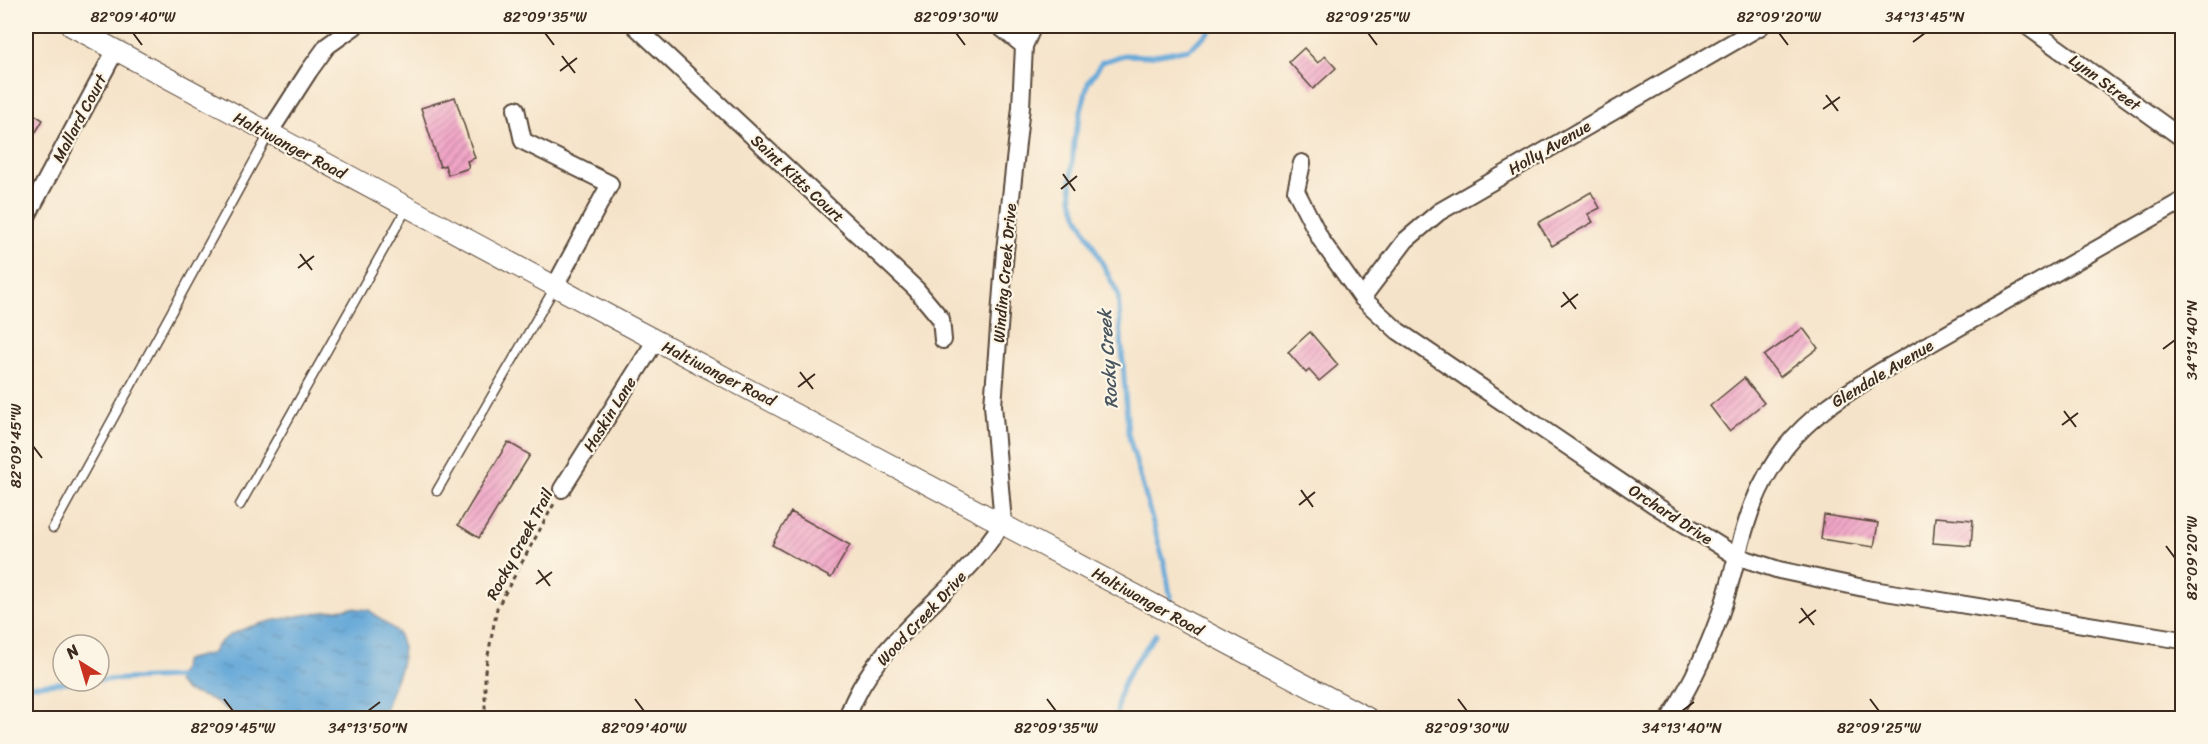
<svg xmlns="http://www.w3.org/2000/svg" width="2208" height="744" font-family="Sriracha,sans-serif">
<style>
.water{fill:url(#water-ripples);stroke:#4f687b;stroke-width:1.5}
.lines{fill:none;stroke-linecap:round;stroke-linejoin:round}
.stream{stroke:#63a7d8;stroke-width:5}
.building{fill:url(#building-hatch)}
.service-casing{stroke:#574638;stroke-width:11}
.minor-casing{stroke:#574638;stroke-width:20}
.tertiary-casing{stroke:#574638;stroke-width:22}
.path{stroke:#574638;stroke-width:3;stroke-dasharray:4.5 4.5;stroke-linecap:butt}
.service{stroke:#fff;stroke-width:8}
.minor{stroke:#fff;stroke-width:16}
.tertiary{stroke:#fff;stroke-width:20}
.ticks{fill:none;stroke:#3b2a1e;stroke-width:2}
.labels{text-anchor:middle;stroke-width:4.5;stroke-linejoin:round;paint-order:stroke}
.street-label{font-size:16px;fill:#3b2a1e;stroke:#fcf5e5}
.water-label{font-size:18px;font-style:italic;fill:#49565f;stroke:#fcf5e5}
.neatline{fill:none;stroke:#3b2a1e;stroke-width:2}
.ticks-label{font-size:15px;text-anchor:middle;fill:#3b2a1e}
</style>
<defs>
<pattern id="water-ripples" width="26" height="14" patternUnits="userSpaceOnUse" patternTransform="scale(1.5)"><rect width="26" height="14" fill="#63a7d8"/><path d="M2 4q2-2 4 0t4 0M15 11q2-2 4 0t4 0" fill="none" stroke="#5388af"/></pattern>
<pattern id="building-hatch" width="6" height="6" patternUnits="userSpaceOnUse" patternTransform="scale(1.5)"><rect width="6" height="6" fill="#f0a4c6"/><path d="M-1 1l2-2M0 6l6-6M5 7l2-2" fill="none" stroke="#c486a0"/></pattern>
</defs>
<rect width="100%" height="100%" fill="#fcf5e5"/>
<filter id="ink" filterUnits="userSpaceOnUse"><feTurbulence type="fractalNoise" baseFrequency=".0167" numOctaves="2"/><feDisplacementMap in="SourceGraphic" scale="12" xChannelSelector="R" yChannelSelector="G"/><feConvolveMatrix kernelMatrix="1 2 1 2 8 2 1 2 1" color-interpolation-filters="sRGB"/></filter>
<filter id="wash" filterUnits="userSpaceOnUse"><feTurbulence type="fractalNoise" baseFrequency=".008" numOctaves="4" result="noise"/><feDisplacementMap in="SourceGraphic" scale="24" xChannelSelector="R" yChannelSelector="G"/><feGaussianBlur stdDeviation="1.35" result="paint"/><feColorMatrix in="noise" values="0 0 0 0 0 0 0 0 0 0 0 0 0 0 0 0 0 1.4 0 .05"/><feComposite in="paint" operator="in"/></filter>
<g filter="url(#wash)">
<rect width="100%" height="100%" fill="#f5e3c9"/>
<path class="water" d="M351,608L369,610L398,633L403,647L401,666L382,718H241L211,699L186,691L177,682L185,660L213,653C222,621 321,613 351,608Z"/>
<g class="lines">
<path class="stream" d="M1172,605L1165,566L1128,433L1118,294L1078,216L1072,199L1071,181L1074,140L1088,83L1102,62L1124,55L1148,56L1189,49L1210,31L1212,26
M99,680L179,677
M26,686L80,681
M1118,718C1113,688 1139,657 1156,634"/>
</g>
<g id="blocks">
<path class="building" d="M1304,48L1318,63L1325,56L1336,68L1313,89L1289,62Z
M455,97L475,158L467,161L469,168L448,175L445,165L440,167L421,108Z
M26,109L43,120L26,149Z
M1591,192L1600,208L1588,214L1593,222L1552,246L1538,223Z
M1803,328L1818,348L1780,377L1764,356Z
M1310,332L1338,365L1319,381L1309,370L1306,373L1288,352Z
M1744,378L1764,403L1729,431L1710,406Z
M508,442L530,455L479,538L458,525Z
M791,512L850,545L831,578L772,545Z
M1824,515L1878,523L1874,547L1821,539Z
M1935,517L1973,520L1971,546L1933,543Z"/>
</g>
</g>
<g filter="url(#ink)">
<use href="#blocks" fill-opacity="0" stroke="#574638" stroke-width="1.5"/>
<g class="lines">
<g class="service-casing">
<path id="service" d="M437,491L555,287
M240,505L407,208
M53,528L269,134"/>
</g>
<g class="minor-casing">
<path id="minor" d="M635,26L916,289L941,319L943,340
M999,26L1024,46
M2027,26L2182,138
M516,109L523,141L610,184L555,286
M269,133L309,71L327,46L355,26
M1302,163L1296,191L1321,240L1362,298L1398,331L1653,504L1736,556L1779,570L1873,590L2182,640
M26,218L115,51
M1362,298L1406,240L1439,212L1761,26
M562,489L656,340
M847,718C869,652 931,610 975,560C985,548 994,535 1003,523L993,405L1005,251L1021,107L1024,46L1033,26
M1670,718C1692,683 1711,643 1724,603C1742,545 1746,498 1785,448C1811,415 1845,394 1880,372L2182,201"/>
</g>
<g class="tertiary-casing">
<path id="tertiary" d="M71,26L610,316L1368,718"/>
</g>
<path class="path" d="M485,718V671L497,608L555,502"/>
<use href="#service" class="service"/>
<use href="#minor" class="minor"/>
<use href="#tertiary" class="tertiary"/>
</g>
</g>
<path class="ticks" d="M133,33L142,45M545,33L554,45M956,33L965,45M1368,33L1377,45M1779,33L1788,45M1913,42L1925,33M562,56L575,73M560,71L577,58M1826,95L1838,111M1823,109L1840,97M1063,174L1075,191M1061,189L1077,176M300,254L312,270M298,268L314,256M1563,292L1576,309M1561,307L1578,294M2163,349L2175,340M800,372L813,389M798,387L815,374M2064,411L2076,427M2062,425L2078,413M33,446L42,458M1301,490L1313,507M1299,505L1315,492M2166,546L2175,558M538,570L550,586M536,584L552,572M1801,608L1814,625M1799,623L1816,610M224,699L233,711M635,699L644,711M1047,699L1056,711M1458,699L1467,711M1870,699L1879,711M368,711L380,702M1682,711L1694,702"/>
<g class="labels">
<g class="street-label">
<text transform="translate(2105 82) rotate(36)" y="6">Lynn Street</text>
<text transform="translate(79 118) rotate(-62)" y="6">Mallard Court</text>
<text transform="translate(290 145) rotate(28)" y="6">Haltiwanger Road</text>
<text transform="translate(1549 147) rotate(-30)" y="6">Holly Avenue</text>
<text transform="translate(798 178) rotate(43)" y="6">Saint Kitts Court</text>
<text transform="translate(1004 273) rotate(-85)" y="6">Winding Creek Drive</text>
<text transform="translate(719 373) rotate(27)" y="6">Haltiwanger Road</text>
<text transform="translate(1882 373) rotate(-31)" y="6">Glendale Avenue</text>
<text transform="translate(609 414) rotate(-58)" y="6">Haskin Lane</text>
<text transform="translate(1671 514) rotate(33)" y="6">Orchard Drive</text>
<text transform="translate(519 544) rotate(-62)" y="6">Rocky Creek Trail</text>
<text transform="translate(1148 601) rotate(29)" y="6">Haltiwanger Road</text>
<text transform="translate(921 618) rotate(-47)" y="6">Wood Creek Drive</text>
</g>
<g class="water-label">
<text transform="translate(1108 359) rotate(-94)" y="6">Rocky Creek</text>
</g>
</g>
<rect width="2208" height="744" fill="none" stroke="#fcf5e5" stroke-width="66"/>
<g transform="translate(81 663) rotate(323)"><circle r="28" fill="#fcf5e5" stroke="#afa495" stroke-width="1.5"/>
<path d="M0-4.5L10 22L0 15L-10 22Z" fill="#c8321e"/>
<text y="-9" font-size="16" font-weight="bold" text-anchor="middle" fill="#3b2a1e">N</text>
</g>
<rect x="33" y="33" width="2142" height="678" class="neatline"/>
<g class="ticks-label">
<text x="133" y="22">82°09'40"W</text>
<text x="545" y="22">82°09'35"W</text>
<text x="956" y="22">82°09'30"W</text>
<text x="1368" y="22">82°09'25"W</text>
<text x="1779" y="22">82°09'20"W</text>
<text x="1925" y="22">34°13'45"N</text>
<text transform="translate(2192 340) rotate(-90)" y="5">34°13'40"N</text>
<text transform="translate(16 446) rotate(-90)" y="5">82°09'45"W</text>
<text transform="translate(2192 558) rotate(-90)" y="5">82°09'20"W</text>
<text x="233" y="733">82°09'45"W</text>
<text x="368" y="733">34°13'50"N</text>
<text x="644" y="733">82°09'40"W</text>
<text x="1056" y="733">82°09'35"W</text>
<text x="1467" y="733">82°09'30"W</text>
<text x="1682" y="733">34°13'40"N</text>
<text x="1879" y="733">82°09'25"W</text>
</g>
</svg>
